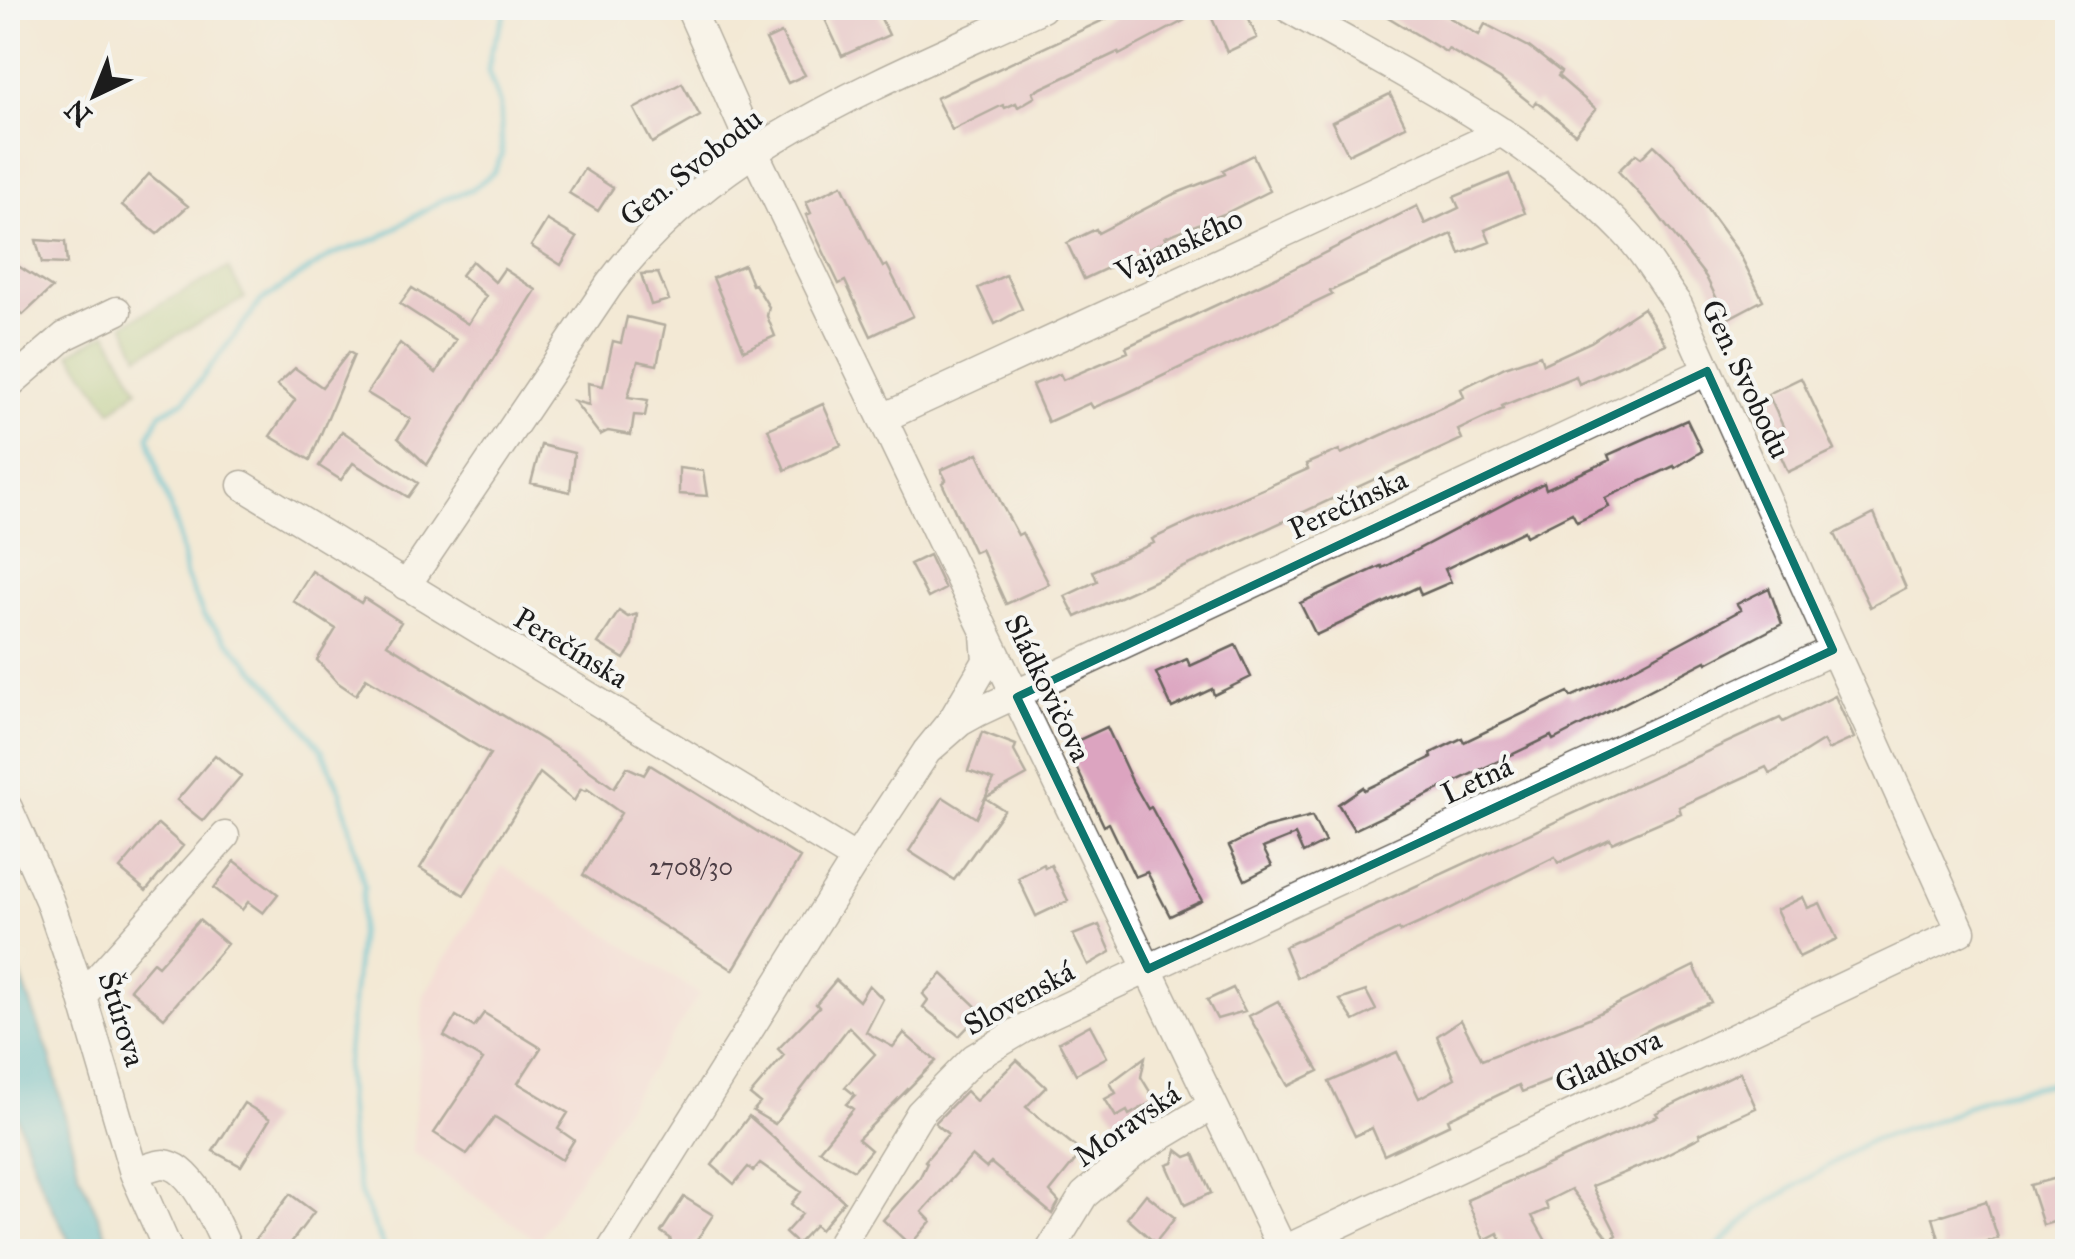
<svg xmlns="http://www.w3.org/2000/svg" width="2075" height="1259" font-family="'IM FELL Great Primer',serif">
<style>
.built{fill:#f6cfd7}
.green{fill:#99c16e;stroke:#5a6e45;stroke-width:2.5}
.water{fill:#52bbcf;stroke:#376c76;stroke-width:2.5}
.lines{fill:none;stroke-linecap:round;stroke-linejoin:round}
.stream{stroke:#52bbcf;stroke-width:6}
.building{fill:#dca4c0}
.minor-casing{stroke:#67645d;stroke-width:31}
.minor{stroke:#fff;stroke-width:28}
.marked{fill:none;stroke:#0f766e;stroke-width:8;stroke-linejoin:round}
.labels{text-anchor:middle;stroke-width:8;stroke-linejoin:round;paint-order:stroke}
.number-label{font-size:25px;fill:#4c3e45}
.street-label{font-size:30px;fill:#1c1c1c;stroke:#f6f6f2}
</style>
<rect width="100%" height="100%" fill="#f6f6f2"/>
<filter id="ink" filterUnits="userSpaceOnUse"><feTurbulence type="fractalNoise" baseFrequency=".01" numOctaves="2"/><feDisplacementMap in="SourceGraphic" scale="20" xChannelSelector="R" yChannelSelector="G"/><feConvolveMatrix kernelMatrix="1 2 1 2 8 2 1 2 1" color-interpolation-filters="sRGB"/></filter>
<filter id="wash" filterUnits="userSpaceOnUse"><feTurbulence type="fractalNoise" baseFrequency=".0048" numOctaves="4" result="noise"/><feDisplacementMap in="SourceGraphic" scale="40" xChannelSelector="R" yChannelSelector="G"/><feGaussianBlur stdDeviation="2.25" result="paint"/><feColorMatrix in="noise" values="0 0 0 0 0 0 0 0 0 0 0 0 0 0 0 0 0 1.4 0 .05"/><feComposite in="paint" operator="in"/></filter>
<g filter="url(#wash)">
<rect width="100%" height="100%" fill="#f3e9d6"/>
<path class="built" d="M502,866L700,994L538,1241L412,1152L424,995Z"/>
<path class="green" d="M228,268L245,298L139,356L124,324Z
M107,333L138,389L112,411L70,353Z"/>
<path class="water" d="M8,941L51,1059L79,1173L114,1251H74L41,1185L8,1092Z"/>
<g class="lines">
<path class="stream" d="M386,1252L361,1195L351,1153L346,1069L364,886L341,793L322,750L279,695L204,616L186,577L178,530L159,475L149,436L160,414L185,400L261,301L333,254L377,239L442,200L471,190L494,172L502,154L500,105L488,71L491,51L507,8
M1712,1252L1758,1209L1869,1141L1946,1117L1985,1097L2068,1080"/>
</g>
<g id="blocks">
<path class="building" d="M850,8H876L889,35L842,56L825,19Z
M1129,8H1181L1187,19L1119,55L1118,52L1033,92L1035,97L1018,107L1016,103L1005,108L1003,105L952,130L936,98Z
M1230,8H1244L1257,38L1227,52L1211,16Z
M1373,8H1433L1479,35L1485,24L1529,47L1561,72L1558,76L1596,109L1575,134L1537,102L1534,106L1500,79L1448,49L1446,52Z
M781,33L805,75L788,83L766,40Z
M682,83L700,116L652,143L634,109Z
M1390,94L1406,126L1348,154L1332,122Z
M1654,145L1674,164L1739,253L1763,300L1727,319L1706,277L1654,210L1618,171L1636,154L1641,158Z
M1253,155L1270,191L1224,214L1165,237L1167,240L1084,279L1067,243L1096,229L1098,233L1172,195L1225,174L1223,170Z
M584,169L613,188L598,211L569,193Z
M149,174L188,206L157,234L122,205Z
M1509,174L1525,213L1485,230L1490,242L1460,254L1452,234L1330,291L1332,295L1127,393L1093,408L1090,403L1048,422L1032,385L1060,374L1063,380L1128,352L1126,347L1283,274L1417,206L1425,224L1459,208L1454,197Z
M842,185L868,239L883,267L887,265L913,316L871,336L845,281L839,284L806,215L811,213L806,202Z
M547,220L577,238L561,265L531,246Z
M36,240L65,242L67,264L42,263Z
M472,261L495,282L504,269L536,290L427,465L398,438L410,419L367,393L400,343L436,373L456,340L400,304L412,288L468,324L486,296L461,275Z
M15,264L52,288L23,315L20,311L8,322V275Z
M744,265L752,285L755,284L769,307L767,316L775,336L744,350L713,278Z
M658,273L669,300L651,305L641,274Z
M1006,275L1022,309L995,324L978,288Z
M1643,308L1666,344L1579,384L1576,376L1502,406L1503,409L1458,430L1462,439L1076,617L1065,596L1097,581L1093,571L1154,543L1152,539L1195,519L1308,469L1306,464L1339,450L1341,454L1464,397L1461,389L1505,367L1540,355L1543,364L1591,342Z
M627,317L665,326L657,365L638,361L628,397L648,400L645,416L634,415L631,435L608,431L600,435L574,401L589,405L588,383L603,386L613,341L621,343Z
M349,352L354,355L310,460L270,436L295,400L277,385L295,368L322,387Z
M1801,378L1835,450L1788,472L1780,454L1785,452L1779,439L1787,435L1768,394Z
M823,404L841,445L785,470L768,429Z
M1687,420L1702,451L1675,468L1674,466L1605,498L1609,507L1577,522L1572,513L1526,536L1524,531L1445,569L1451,582L1421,595L1418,587L1316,635L1300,603L1381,566L1382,568L1544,483L1546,489L1610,460L1608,455Z
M342,431L418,483L408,497L353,463L341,480L319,466Z
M541,445L574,453L570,492L531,483Z
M978,453L1003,507L1018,535L1022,533L1049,584L1006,604L981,549L974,552L942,483L946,480L941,470Z
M679,468L703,471L707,496L679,494Z
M1874,514L1906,588L1870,607L1835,534Z
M929,555L945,589L928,598L910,564Z
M312,571L361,603L364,598L401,622L387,644L572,758L614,788L627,767L644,775L650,765L800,858L733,970L583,875L621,813L587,789L585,791L581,789L574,801L540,773L464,895L420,868L490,754L366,678L356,695L337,682L317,660L336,629L293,601Z
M1769,588L1782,624L1707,663L1706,661L1553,740L1551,736L1354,830L1338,804L1363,787L1364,790L1432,757L1431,753L1462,738L1464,742L1568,692L1571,697L1626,672L1741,610L1737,604Z
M619,611L628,617L637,614L633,645L624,659L598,643Z
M1236,645L1251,677L1214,695L1212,689L1172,708L1156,673L1187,659L1190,666Z
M1835,696L1854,738L1828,750L1823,741L1770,774L1766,767L1679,807L1681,813L1612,843L1610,839L1558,863L1555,857L1431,918L1400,932L1399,929L1297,978L1284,947L1780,718L1783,722Z
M1107,727L1132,781L1148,809L1151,807L1202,901L1170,916L1147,872L1135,877L1109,823L1104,826L1071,756L1075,754L1070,744Z
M982,732L1016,745L1014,751L1027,775L985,798L994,780L968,771Z
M215,755L241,776L203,821L177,800Z
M943,797L976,818L985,798L1004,810L954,880L909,851Z
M1312,816L1325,842L1303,853L1295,835L1263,848L1272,866L1245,880L1229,846L1265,828Z
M158,824L183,846L146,891L120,869Z
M235,861L278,894L263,913L248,902L242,910L214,888Z
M1044,864L1045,868L1051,865L1068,901L1036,916L1018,878Z
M1803,897L1808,908L1820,903L1837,939L1799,957L1776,910Z
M199,920L227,944L164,1018L130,989L153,962L158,966Z
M1099,925L1111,952L1088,965L1073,935Z
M1694,966L1711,1002L1656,1026L1605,1053L1606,1056L1562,1076L1522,1092L1519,1085L1448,1119L1450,1124L1384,1155L1372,1128L1355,1136L1329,1082L1397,1052L1419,1098L1455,1078L1437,1036L1461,1020L1482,1060L1589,1018Z
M942,974L982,1012L959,1036L923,1007L928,1000L923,994Z
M836,980L859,1001L869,985L883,999L866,1032L893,1047L904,1033L936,1061L858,1139L871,1150L854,1170L819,1150L853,1109L846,1104L855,1095L845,1087L875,1054L849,1027L775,1124L753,1111L760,1103L750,1095L784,1055L778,1049L819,1007L816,1004Z
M1233,988L1245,1011L1217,1019L1207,1000Z
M1366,991L1376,1010L1354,1021L1340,1000Z
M1278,1001L1319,1071L1288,1086L1249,1016Z
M484,1013L541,1048L518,1083L568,1113L558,1129L574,1140L562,1160L495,1117L467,1154L434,1133L483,1060L444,1036L456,1016L474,1027Z
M1090,1025L1107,1057L1076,1074L1059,1042Z
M1145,1057L1141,1077L1155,1100L1129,1115L1127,1111L1116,1117L1105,1099L1116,1093L1110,1083Z
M1017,1060L1046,1087L1026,1107L1082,1152L1050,1192L1059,1202L1052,1214L991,1163L986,1168L972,1156L922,1212L931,1221L910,1245L883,1220L919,1179L927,1163L925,1161L948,1134L935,1123L966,1091L976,1101Z
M1740,1072L1756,1108L1699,1134L1700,1137L1653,1161L1592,1186L1617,1235L1610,1240L1571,1189L1545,1202L1548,1209L1532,1216L1552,1252H1507L1498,1233L1484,1240L1467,1200L1658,1116L1656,1113Z
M244,1103L270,1119L241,1166L213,1151Z
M749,1116L844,1201L820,1230L815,1225L797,1244L785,1233L802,1214L791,1204L801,1192L760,1163L753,1171L748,1167L734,1184L712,1165Z
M1177,1150L1186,1157L1194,1154L1211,1193L1185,1205L1167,1165L1173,1163Z
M2068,1175V1218L2043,1225L2030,1185Z
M290,1194L314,1212L284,1252H246Z
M1146,1194L1175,1218L1155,1243L1127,1218Z
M684,1197L713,1215L690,1251L671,1242L670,1238L661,1232Z
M1986,1201L1998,1238L1955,1252H1943L1933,1218Z"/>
</g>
</g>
<g filter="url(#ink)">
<use href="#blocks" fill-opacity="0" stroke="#67645d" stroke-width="2.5"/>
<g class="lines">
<g class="minor-casing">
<path id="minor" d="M690,8L754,152L1284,1252
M8,385L65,336L117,311
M883,418L1502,132
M242,485L856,859
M406,586L609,285C712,144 889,79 1042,8
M927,751L960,722L978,712L1707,371
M8,808L49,900L82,996L134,1173L169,1252
M82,996L225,836
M134,1173C143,1170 155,1164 164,1164C194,1166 218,1228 229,1252
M610,1252L856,859L927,751L953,719L987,661L985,634
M836,1252L920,1113L974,1058L1038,1020L1833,650
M1049,1252L1084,1195L1133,1153L1213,1105
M1280,1252L1961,931L1678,305C1660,281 1645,252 1624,231C1529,134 1404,75 1288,8"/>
</g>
<use href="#minor" class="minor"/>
</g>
</g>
<path d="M0 0H2075V1259H0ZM1707,371L1833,650L1148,969L1017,697Z" fill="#f3e9d6" fill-opacity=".55" fill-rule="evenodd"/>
<path class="marked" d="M1707,371L1833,650L1148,969L1017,697Z"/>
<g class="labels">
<g class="number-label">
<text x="691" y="875">2708/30</text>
</g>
<g class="street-label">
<text transform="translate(691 167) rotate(-38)" y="10">Gen. Svobodu</text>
<text transform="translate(1179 245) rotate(-25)" y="10">Vajanského</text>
<text transform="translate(1746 379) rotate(65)" y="10">Gen. Svobodu</text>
<text transform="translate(1348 504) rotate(-25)" y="10">Perečínska</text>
<text transform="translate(571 648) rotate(31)" y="10">Perečínska</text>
<text transform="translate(1048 688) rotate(64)" y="10">Sládkovičova</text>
<text transform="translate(1477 780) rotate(-25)" y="10">Letná</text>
<text transform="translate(1019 998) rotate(-29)" y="10">Slovenská</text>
<text transform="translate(122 1019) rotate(73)" y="10">Štúrova</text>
<text transform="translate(1608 1061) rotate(-25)" y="10">Gladkova</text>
<text transform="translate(1127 1125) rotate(-35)" y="10">Moravská</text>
</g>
</g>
<rect width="2075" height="1259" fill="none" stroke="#f6f6f2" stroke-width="40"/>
<g transform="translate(95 95) rotate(223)" stroke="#f6f6f2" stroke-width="8" paint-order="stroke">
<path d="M0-8L18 38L0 25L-18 38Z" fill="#1c1c1c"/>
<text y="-15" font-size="28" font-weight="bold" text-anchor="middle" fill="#1c1c1c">N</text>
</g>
</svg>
